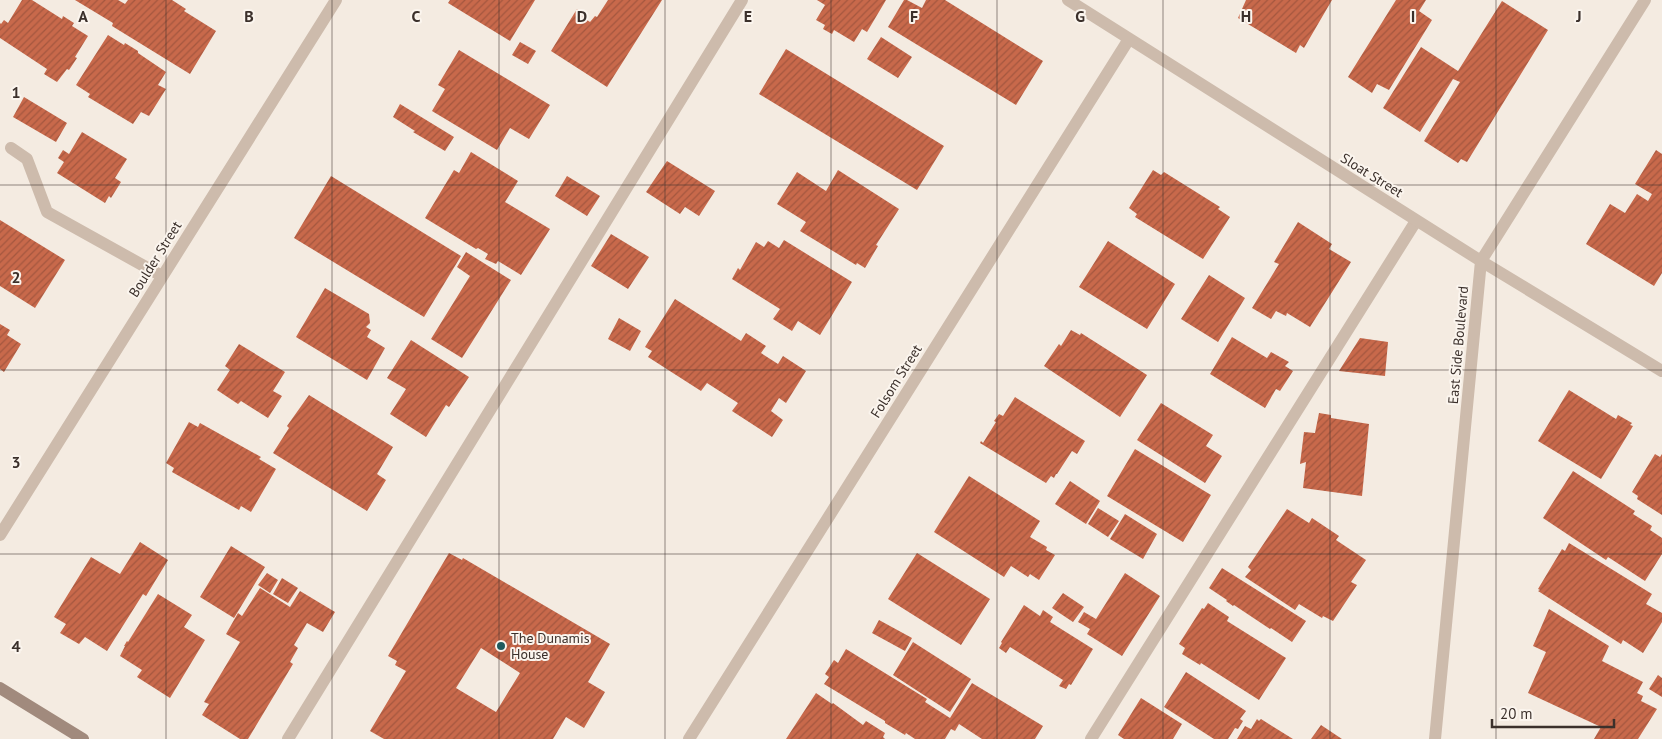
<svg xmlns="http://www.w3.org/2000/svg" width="1662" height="739" font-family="'PT Sans',sans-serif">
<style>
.building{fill:url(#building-hatch);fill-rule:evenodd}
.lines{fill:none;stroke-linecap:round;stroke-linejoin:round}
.lane{stroke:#cdbbac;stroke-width:12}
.street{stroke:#cdbbac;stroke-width:12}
.secondary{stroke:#a18a7d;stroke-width:12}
.grid{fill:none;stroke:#3b302b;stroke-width:1;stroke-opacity:0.55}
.poi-dot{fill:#1f5a5e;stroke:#fbf5ee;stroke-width:2}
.labels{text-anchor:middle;stroke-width:4;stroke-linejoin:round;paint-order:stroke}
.street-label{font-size:14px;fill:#3b302b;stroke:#fbf5ee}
.poi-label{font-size:14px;fill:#3b302b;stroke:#fbf5ee;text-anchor:start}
.grid-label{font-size:16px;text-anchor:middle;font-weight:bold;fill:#3b302b;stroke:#fbf5ee;stroke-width:4;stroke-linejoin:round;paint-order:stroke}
</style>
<defs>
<pattern id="building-hatch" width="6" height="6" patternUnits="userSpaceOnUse" patternTransform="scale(1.25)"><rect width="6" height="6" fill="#c8694b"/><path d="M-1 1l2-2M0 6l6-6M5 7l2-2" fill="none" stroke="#a4573f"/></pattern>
</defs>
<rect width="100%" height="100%" fill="#f4ebe1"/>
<path class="building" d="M22,0H32L62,19L63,16L74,23L72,26L88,36L75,57L77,58L69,70L67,69L57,82L44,74L47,69L0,38V23L1,24L4,20L8,23Z
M75,0H118L125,4L128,0H172L186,9L184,11L216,31L190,74L112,26L113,23Z
M450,0H535L510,41L448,3Z
M608,0H662L607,87L551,51L577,9L587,14L584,18L590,22L595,16L597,17Z
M817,0H886L867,32L862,29L854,42L834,30L832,34L823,29L825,25L816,20L825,5Z
M904,0H907L922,8L926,0H945L1043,61L1016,105L888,27Z
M1246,0H1332L1304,48L1300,45L1296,53L1238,18Z
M1396,0H1426L1419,11L1432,20L1389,90L1377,84L1372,93L1348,77Z
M1502,1L1548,30L1467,162L1461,159L1458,163L1424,141L1460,82L1453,79L1420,132L1383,108L1421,47L1458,71Z
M108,35L124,45L125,43L138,51V53L166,72L158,85L166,89L149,116L141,112L133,124L88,97L90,94L76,85Z
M881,37L912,57L898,78L867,59Z
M520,42L536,51L528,64L512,55Z
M786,49L944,146L917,190L759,94Z
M459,50L550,105L529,139L510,128L497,150L432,111L445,89L438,85Z
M24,97L67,123L56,142L13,117Z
M400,104L454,137L445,151L413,132L415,131L393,117Z
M82,132L127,159L115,178L121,182L111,198L109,196L105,203L57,173L64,162L58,158L63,150L69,154Z
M1656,150L1662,154V273L1654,286L1586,244L1610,204L1625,213L1637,194L1648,201L1652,194L1635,184Z
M471,152L518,181L505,202L550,229L521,275L498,261L496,264L485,259L488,254L478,248L476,249L425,218L454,170L459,173Z
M667,161L715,191L699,216L685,207L680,214L646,192Z
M838,170L899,209L876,245L878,246L865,268L857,263L856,265L800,231L806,222L777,204L797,172L826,191Z
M1153,170L1161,175L1164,172L1220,207L1218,209L1230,217L1203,259L1135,217L1137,214L1129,208Z
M331,176L461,256L424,317L294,238Z
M567,176L600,196L587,216L555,196Z
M0,220L65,260L35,308L0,286Z
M1298,222L1332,244L1329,249L1351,262L1310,327L1287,313L1286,316L1276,311L1271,319L1252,308L1279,264L1274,262Z
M611,234L649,257L628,289L591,266Z
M784,240L852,282L820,335L798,321L792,331L773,319L780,309L732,279L738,268L740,270L756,242L764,247L768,241L779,248Z
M1108,241L1175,284L1147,329L1079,287Z
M466,252L511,280L462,358L431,339L470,276L457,267Z
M1209,275L1245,298L1218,342L1181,319Z
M325,288L369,314L370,323L366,327L371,330L367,337L385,348L367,380L296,337Z
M675,299L741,341L746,333L766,346L761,353L778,364L783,356L806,371L786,403L779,398L771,411L783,420L772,437L732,411L738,403L707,383L701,391L648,357L652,351L645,347Z
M619,318L641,331L630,351L608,339Z
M0,324L10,330L7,335L21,344L4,372L0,369Z
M1071,330L1080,335L1081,333L1147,375L1120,417L1044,366L1059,344L1061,346Z
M1232,337L1267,358L1271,352L1289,362L1285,366L1293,371L1280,391L1276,389L1265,408L1210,374Z
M1360,338L1388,342L1385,376L1339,371Z
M411,340L469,377L449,407L446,405L426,437L390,414L406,389L387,378Z
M239,344L285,372L273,391L282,396L268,418L241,401L238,404L217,390L230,370L225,366Z
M1569,390L1616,419L1618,415L1632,423L1630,425L1633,426L1601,479L1538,441Z
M309,395L393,447L377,474L386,480L367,511L273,453L289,428L287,426Z
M1015,397L1085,441L1077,454L1072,451L1057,474H1056L1054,478L1051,476L1046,483L980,443L981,441L983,443L996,422L994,421L999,414L1003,416Z
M1161,403L1213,435L1206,446L1222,456L1205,483L1137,440Z
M1319,413L1331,415V418L1369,424L1362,496L1303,488L1306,462L1300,464L1304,432L1315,433Z
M189,422L198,427L200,423L261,457L259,459L276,469L251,512L241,506L239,510L172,472L174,468L166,463Z
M1135,449L1211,495L1183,542L1107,496Z
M1655,454L1660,457L1662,454V515L1637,499L1638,496L1632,492Z
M1573,471L1635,511L1633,514L1652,526L1650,530L1662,538V554L1645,581L1608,557L1606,560L1543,518Z
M969,476L1040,521L1030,537L1047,547L1046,550L1055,555L1039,580L1030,574L1028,577L1011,566L1004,577L934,532Z
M1070,481L1100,501L1086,524L1055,504Z
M1098,508L1119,521L1108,537L1088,524Z
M1287,509L1309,523L1312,518L1339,536L1336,540L1366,560L1351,582L1357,585L1333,621L1323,616L1322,618L1299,604L1295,610L1245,577L1251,570L1248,567Z
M1125,514L1157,534L1143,559L1110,539Z
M140,542L168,560L146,596L143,594L107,651L85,637L79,644L60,633L66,624L54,617L91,557L120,574Z
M1569,543L1652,594L1646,604L1662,613V622L1643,653L1623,640L1621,644L1538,591L1540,590L1538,589L1562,549L1565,551Z
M231,546L265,567L234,618L200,597Z
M449,553L462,560L463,558L610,644L588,682L605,692L584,728L566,717L553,739H384L370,731L406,671L395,665L397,661L388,656ZM481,648L520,673L496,712L456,688Z
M917,553L990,599L961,645L888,599Z
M1222,568L1306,621L1292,642L1271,628L1270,629L1234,605L1233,606L1226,601L1227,600L1209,588Z
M267,573L278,580L270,593L258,585Z
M1125,573L1160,596L1122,656L1087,634L1090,629L1078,622L1084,612L1096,619Z
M282,578L298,588L288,603L273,594Z
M260,588L290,607L300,591L335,612L323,632L307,623L294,645L298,648L290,662L293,664L248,739H240L202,715L209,704L204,702L240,642L226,634L238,613L242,616Z
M1063,593L1084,607L1073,622L1052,608Z
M158,594L192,615L184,627L205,640L170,698L137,677L142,670L120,656L125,646H124L127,641L128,642Z
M1208,603L1229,617L1227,621L1286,658L1259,700L1201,663L1200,665L1182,654L1185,648L1179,644L1202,608L1204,609Z
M1024,605L1040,616L1043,610L1053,617L1050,622L1093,649L1071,685L1069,684L1066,689L1059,686L1063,680L1010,647L1006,653L999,648L1002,643L1001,642Z
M1549,609L1609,646L1602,661L1643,682L1637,693L1643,696L1641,701L1657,709L1638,739H1594L1601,727L1528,693L1546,652L1533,646Z
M879,620L912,638L905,651L872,633Z
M913,642L971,679L950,712L893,675Z
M846,649L927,699L925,702L950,718L972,683L1043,726L1035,739H982L959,724L955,731L951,729L945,739H915L906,733L905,735L885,723V721L824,684L829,677L825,674L834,660L838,663Z
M1186,672L1246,711L1240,719L1243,721L1238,729L1235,728L1228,739H1214L1164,707Z
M1658,675L1662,678V697L1649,689Z
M816,693L832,704L833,703L863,725L866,721L885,733L883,737L885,739H786Z
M1141,698L1182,724L1173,739H1124L1118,735Z
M1257,719L1259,721L1261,719L1293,739H1237L1245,726L1251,729Z
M1321,725L1342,739H1311Z"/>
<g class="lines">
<path class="lane" d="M11,148L27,159L47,212L162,276
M288,739L742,0
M1091,739L1416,221"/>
<path class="street" d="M1068,0L1481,261L1662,371
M0,535L336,0
M689,739L1129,39
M1435,739L1481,261L1645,0"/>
<path class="secondary" d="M0,688L83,739"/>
</g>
<path class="grid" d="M166,0V739M332,0V739M499,0V739M665,0V739M831,0V739M997,0V739M1163,0V739M1330,0V739M1496,0V739M0,185H1662M0,370H1662M0,554H1662"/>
<circle class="poi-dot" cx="501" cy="646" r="5"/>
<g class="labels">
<g class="street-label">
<text transform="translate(1372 175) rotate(32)" y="5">Sloat Street</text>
<text transform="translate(155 259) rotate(-58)" y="5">Boulder Street</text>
<text transform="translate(1458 345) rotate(-85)" y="5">East Side Boulevard</text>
<text transform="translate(896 381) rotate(-58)" y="5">Folsom Street</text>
</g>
<g class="poi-label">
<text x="511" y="643">The Dunamis<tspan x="511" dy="16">House</tspan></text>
</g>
</g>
<g class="grid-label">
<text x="83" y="22">A</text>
<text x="249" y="22">B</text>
<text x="416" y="22">C</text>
<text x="582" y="22">D</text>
<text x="748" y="22">E</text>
<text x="914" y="22">F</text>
<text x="1080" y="22">G</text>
<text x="1246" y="22">H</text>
<text x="1413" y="22">I</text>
<text x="1579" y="22">J</text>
<text x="16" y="98">1</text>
<text x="16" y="283">2</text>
<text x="16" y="468">3</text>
<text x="16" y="652">4</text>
</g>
<path d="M1492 719v8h122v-8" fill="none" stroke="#3b302b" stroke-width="2.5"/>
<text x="1500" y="719" font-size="15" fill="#3b302b" stroke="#fbf5ee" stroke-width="4" paint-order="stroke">20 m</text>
</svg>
